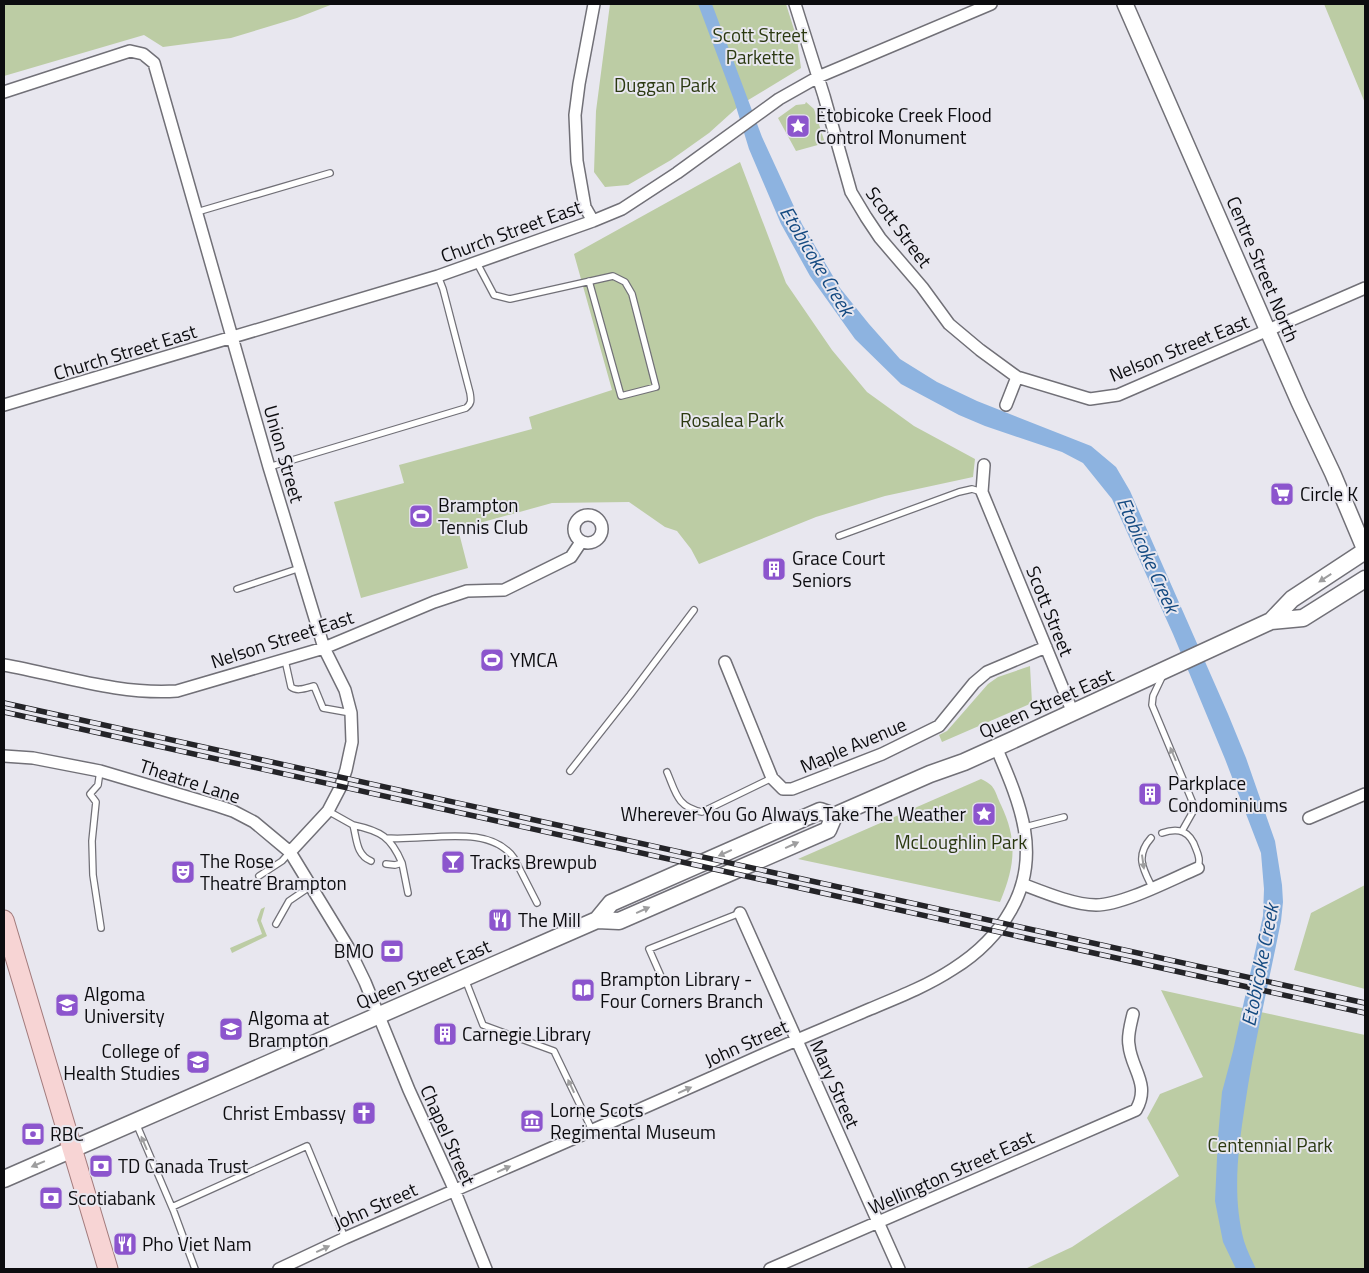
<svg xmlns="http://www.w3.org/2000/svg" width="1369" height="1273" font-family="'Titillium Web',sans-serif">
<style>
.green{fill:#bccca4}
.water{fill:#8db3e0}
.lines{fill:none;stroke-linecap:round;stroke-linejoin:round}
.service-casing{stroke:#717077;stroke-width:8}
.minor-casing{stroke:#717077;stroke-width:14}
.tertiary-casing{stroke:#717077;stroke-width:18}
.secondary-casing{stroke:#717077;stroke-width:19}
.primary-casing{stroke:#a27b7c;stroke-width:21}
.service{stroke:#fff;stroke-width:5.5}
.minor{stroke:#fff;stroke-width:11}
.tertiary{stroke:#fff;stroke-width:15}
.secondary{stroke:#fff;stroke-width:16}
.primary{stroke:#f7d4d4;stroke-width:19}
.rail-casing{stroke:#242428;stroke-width:5.5}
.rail{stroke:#e8e7ef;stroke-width:4;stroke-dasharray:11;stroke-linecap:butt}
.oneway{fill:#9e9e9f}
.labels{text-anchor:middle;stroke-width:4;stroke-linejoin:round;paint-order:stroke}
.park-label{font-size:19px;fill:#2b3911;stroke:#e8e7ef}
.poi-label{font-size:19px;fill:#0c0c0f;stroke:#e8e7ef;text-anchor:start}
.street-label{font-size:19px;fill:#0c0c0f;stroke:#e8e7ef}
.water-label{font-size:20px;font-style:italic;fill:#144a81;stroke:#e8e7ef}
</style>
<rect width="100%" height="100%" fill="#e8e7ef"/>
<path class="green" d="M4,4H333L297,18L231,38L163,47L144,35L4,76Z
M610,4H786L797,39L801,68L740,105L709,133L671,160L628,185L605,187L594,172L596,111Z
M1324,4H1365V103Z
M806,102L814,109L825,143L796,151L778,118L796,105L805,104Z
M740,162L786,283L832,350L867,392L914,426L975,459L973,477L885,496L816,517L699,564L691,549L677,531L665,527L629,502L552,503L458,529L468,568L361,598L334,502L404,483L399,465L532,429L529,417L612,390L574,254Z
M1030,666L1032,703L942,742L939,735L947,731L988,684L998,677Z
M981,779C996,786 994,790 1001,805C1018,841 1015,866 1000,902L798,859Z
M1365,885V989L1294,970L1311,913Z
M265,907L261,921L267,936L232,953L230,948L262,934L257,920L261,909Z
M1161,990L1365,1035V1269H1025L1072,1247L1179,1176L1147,1118L1160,1094L1203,1077Z"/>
<path class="water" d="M698,4H712L762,137L802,224L840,288L869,324L900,359L937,382L977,401L1091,446L1116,467L1130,491L1228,714L1246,758L1275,841L1282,885L1283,902L1281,921C1269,982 1254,1043 1245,1105C1238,1150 1232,1196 1244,1241C1247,1251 1252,1260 1256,1269H1236L1223,1242L1215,1201L1218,1137L1222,1092L1233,1051L1263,916L1264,889L1261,853L1225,759L1173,634L1112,499L1083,463L1062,452L985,426L959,415L901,384L855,339L810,276L781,224L749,149L734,100Z"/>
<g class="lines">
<g class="service-casing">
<path id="service" d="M197,212L330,173
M477,263L494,295L510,299L613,276L625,282L632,294L656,387L621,396L589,281
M269,467L466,408C472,403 471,400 470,393L443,289L438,276
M839,536L959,492L972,489L982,492
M237,589L300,568
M285,660L291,687C297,692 306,688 314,686L323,708L351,713
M1162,677L1153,696L1152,705L1195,808L1182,831
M100,771L98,785L90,794L96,802L92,841L93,875L101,928
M570,771L630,695L694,610
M667,772C676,793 677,807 702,812L772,778
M328,811L353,825C357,839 356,855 371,861
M353,825C381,831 391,837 402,863L395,865L386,864
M1025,827L1064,817
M1162,833C1179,827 1190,831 1196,849C1199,856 1200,860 1198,868
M386,838C425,842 488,822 514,858L537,903
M1151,838C1135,856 1143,869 1152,887
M402,863L408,893
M259,876L282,861L290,852
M276,924L289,901L311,886
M465,979L483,1025L554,1051L592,1130
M664,983L649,949L740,913
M136,1123L174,1212L195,1269
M172,1207L307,1146L345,1238"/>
</g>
<g class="minor-casing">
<path id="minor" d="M795,4L824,96L851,192L866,217L880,238L922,287L949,324L980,350L1017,377L1090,399L1118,395L1365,288
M4,92L130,51L143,54L154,63L269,467L324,648L345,690L351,713L352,742L346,770L340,788L328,811L290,852
M593,221L585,207L577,161L575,115L579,84L594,4
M4,405L438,276L593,221L622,209L677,173L779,99L818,77L991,4
M1006,405L1017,377
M984,465L982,492L1073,713
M574 529a14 14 0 1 1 28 0a14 14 0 1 1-28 0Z
M725,662L772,778L783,789H792L882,754L939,726L974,683L987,672L1046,647
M4,665C61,675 118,695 177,691L324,648L434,602L467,591L504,590L571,557L581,542
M4,756L33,758L100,771L218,806L233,811L254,822L290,852L348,947L365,982L409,1090L451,1182L486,1269
M1309,818L1365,794
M1022,884C1043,892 1074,905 1096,905C1123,905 1172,879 1198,868
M740,913L899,1269
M279,1269L345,1238C483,1178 622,1118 760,1056C796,1040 833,1025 870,1009C899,997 927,986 953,969C977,954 997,935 1011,910C1043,854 1019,801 996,747
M770,1269L1136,1110C1151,1084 1131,1069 1129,1045C1127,1036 1131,1023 1133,1014"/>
</g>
<g class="tertiary-casing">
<path id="tertiary" d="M1125,4L1299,402L1333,474L1365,550"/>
</g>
<g class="secondary-casing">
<path id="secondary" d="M1271,621L1292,599L1365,551
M597,920L619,921L828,830L834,816L930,774L964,762L1015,739L1271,621L1303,618L1365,579
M4,1179L597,920L611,903L820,811L834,816"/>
</g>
<g class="primary-casing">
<path id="primary" d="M4,920L108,1269"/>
</g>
<use href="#service" class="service"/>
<use href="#minor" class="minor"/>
<use href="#tertiary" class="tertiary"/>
<use href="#secondary" class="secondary"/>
<use href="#primary" class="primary"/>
<g class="rail-casing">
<path id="rail" d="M4,703L1365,1003
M4,712L1365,1013"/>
</g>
<use href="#rail" class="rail"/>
</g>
<defs><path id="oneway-solid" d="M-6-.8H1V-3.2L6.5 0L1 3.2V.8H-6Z" transform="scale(1.25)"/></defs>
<g class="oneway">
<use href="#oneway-solid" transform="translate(1325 578) rotate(147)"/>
<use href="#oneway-solid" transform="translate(1173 754) rotate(-113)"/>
<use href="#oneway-solid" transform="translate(792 845) rotate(-24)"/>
<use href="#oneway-solid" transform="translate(725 853) rotate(156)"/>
<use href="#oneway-solid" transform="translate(1143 862) rotate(82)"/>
<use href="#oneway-solid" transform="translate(643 910) rotate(-24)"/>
<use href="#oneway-solid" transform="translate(571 1086) rotate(-115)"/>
<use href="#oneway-solid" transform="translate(685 1090) rotate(-24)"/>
<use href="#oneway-solid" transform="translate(144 1143) rotate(-113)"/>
<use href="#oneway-solid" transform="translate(38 1164) rotate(157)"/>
<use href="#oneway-solid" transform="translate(504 1169) rotate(-24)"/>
<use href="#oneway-solid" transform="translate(323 1249) rotate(-25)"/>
</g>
<defs>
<g id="sight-square" transform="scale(1.25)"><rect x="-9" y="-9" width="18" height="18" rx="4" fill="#8c55cd" stroke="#e8e7ef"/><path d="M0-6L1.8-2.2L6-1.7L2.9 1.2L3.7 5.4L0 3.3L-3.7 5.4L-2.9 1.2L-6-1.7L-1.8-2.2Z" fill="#fff"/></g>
<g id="supermarket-square" transform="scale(1.25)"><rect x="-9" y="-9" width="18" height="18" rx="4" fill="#8c55cd" stroke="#e8e7ef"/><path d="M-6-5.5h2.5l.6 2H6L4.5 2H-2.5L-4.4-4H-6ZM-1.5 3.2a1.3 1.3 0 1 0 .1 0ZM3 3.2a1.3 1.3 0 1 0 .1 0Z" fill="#fff"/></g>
<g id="stadium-square" transform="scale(1.25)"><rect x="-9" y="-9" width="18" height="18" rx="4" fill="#8c55cd" stroke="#e8e7ef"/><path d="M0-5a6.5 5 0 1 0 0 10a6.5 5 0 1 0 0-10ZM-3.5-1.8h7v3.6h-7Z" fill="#fff"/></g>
<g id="building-square" transform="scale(1.25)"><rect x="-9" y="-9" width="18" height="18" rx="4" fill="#8c55cd" stroke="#e8e7ef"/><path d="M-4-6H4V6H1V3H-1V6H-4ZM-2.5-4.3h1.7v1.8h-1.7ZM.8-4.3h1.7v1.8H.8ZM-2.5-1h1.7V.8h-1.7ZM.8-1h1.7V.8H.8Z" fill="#fff"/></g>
<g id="bar-square" transform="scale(1.25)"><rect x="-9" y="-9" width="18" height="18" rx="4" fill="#8c55cd" stroke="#e8e7ef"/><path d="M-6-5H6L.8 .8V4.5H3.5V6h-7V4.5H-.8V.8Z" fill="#fff"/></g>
<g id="theatre-square" transform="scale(1.25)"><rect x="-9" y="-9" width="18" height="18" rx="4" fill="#8c55cd" stroke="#e8e7ef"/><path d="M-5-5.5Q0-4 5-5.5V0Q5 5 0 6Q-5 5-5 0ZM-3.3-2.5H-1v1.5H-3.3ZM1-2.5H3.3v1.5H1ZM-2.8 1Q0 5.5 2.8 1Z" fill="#fff"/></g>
<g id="restaurant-square" transform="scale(1.25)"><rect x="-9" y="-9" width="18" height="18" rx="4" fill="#8c55cd" stroke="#e8e7ef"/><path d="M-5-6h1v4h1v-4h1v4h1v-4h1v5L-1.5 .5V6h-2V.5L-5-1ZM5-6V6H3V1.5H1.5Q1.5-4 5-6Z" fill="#fff"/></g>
<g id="bank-square" transform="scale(1.25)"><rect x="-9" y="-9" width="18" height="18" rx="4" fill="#8c55cd" stroke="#e8e7ef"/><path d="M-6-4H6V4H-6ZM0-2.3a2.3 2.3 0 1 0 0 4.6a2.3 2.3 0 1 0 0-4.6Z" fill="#fff"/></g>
<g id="library-square" transform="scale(1.25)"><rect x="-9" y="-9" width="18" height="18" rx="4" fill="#8c55cd" stroke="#e8e7ef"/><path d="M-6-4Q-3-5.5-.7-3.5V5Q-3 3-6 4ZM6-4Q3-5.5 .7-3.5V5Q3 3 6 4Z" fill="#fff"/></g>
<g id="university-square" transform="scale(1.25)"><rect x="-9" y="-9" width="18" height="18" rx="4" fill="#8c55cd" stroke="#e8e7ef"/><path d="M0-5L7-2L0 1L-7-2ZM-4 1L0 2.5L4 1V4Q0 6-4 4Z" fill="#fff"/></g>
<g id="church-square" transform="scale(1.25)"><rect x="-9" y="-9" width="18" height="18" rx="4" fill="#8c55cd" stroke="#e8e7ef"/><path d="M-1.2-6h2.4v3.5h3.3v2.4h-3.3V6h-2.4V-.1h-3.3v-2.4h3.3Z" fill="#fff"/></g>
<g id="museum-square" transform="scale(1.25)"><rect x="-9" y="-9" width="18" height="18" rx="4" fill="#8c55cd" stroke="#e8e7ef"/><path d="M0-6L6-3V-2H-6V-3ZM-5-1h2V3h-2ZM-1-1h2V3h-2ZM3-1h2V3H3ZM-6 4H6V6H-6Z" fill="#fff"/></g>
</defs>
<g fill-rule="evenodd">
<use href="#sight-square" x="798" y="126"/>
<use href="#supermarket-square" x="1282" y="494"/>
<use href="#stadium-square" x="421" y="516"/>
<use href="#building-square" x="774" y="569"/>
<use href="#stadium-square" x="492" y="660"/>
<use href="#building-square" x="1150" y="794"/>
<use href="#sight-square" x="984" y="814"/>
<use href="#bar-square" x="453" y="862"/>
<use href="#theatre-square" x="183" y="872"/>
<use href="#restaurant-square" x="500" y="920"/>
<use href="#bank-square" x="392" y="951"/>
<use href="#library-square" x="583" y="990"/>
<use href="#university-square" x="67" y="1005"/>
<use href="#university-square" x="231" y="1029"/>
<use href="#building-square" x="445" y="1034"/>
<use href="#university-square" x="198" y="1062"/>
<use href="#church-square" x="364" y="1113"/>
<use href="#museum-square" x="532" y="1121"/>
<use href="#bank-square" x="33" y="1134"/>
<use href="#bank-square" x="101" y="1166"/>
<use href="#bank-square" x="51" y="1198"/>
<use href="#restaurant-square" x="125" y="1244"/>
</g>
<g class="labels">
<g class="park-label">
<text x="760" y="42">Scott Street<tspan x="760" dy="22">Parkette</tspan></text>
<text x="665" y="92">Duggan Park</text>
<text x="732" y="427">Rosalea Park</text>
<text x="961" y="849">McLoughlin Park</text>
<text x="1270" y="1152">Centennial Park</text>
</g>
<g class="poi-label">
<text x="816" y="122">Etobicoke Creek Flood<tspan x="816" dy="22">Control Monument</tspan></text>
<text x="1300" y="501">Circle K</text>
<text x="438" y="512">Brampton<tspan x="438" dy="22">Tennis Club</tspan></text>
<text x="792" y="565">Grace Court<tspan x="792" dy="22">Seniors</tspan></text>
<text x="510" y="667">YMCA</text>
<text x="1168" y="790">Parkplace<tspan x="1168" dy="22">Condominiums</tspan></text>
<text x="966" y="821" text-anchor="end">Wherever You Go Always Take The Weather</text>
<text x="200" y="868">The Rose<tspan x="200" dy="22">Theatre Brampton</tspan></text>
<text x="470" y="869">Tracks Brewpub</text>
<text x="518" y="927">The Mill</text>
<text x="374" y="958" text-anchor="end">BMO</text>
<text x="600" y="986">Brampton Library -<tspan x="600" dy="22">Four Corners Branch</tspan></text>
<text x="84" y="1001">Algoma<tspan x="84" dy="22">University</tspan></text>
<text x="248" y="1025">Algoma at<tspan x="248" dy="22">Brampton</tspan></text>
<text x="462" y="1041">Carnegie Library</text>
<text x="180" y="1058" text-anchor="end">College of<tspan x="180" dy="22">Health Studies</tspan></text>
<text x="550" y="1117">Lorne Scots<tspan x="550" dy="22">Regimental Museum</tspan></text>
<text x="346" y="1120" text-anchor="end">Christ Embassy</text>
<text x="50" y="1141">RBC</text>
<text x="118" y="1173">TD Canada Trust</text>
<text x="68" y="1205">Scotiabank</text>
<text x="142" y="1251">Pho Viet Nam</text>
</g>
<g class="street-label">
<text transform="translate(899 227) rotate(53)" y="7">Scott Street</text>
<text transform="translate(511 231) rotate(-20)" y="7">Church Street East</text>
<text transform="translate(1263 269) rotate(67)" y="7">Centre Street North</text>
<text transform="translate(1179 348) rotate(-22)" y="7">Nelson Street East</text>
<text transform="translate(125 352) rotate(-17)" y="7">Church Street East</text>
<text transform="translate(284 454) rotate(74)" y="7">Union Street</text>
<text transform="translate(1050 611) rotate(68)" y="7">Scott Street</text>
<text transform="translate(282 639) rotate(-18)" y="7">Nelson Street East</text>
<text transform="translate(1046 703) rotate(-24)" y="7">Queen Street East</text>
<text transform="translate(853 745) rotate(-23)" y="7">Maple Avenue</text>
<text transform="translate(190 781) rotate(18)" y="7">Theatre Lane</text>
<text transform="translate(423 974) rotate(-24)" y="7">Queen Street East</text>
<text transform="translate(746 1043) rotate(-24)" y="7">John Street</text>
<text transform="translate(835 1084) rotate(66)" y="7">Mary Street</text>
<text transform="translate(448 1135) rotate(66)" y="7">Chapel Street</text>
<text transform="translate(951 1172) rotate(-24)" y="7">Wellington Street East</text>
<text transform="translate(375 1206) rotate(-24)" y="7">John Street</text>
</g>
<g class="water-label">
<text transform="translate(817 261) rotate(59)" y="7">Etobicoke Creek</text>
<text transform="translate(1148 555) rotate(66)" y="7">Etobicoke Creek</text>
<text transform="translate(1260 965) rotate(-79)" y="7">Etobicoke Creek</text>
</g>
</g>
<rect width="1369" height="1273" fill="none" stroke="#0c0c0f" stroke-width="10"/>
</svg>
